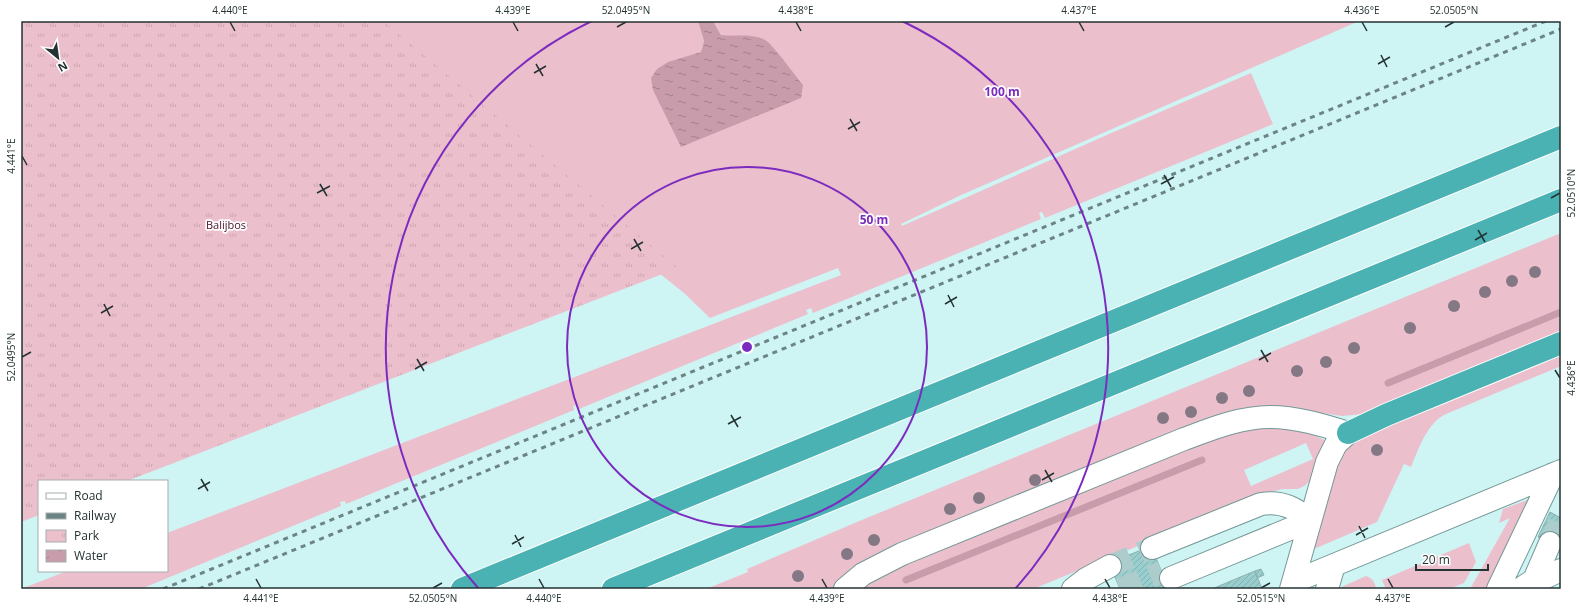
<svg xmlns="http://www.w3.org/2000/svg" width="1582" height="610" font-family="'Open Sans',sans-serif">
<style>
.grass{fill:#ecbfcd;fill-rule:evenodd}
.park{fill:url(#park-tufts)}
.water{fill:url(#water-ripples)}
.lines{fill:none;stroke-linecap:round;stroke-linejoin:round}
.stream{stroke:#c89caa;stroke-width:7}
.building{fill:url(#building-hatch);stroke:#8cb0af}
.minor-tunnel{stroke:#adcdcd;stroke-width:22;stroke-dasharray:22 11;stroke-linecap:butt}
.minor-casing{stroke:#759797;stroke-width:24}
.highway-casing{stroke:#fff;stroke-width:24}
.minor{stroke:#fff;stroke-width:22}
.highway{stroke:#4ab2b3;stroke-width:22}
.rail{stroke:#6c8484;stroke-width:3;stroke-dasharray:5 5;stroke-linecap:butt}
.tree{fill:#857885}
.ticks{fill:none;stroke:#243232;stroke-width:1.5}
.ring{fill:none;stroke:#7b2cbf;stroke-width:2}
.labels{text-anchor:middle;stroke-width:3.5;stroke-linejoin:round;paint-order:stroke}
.park-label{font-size:11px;fill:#49132a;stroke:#fff}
.centre{fill:#7b2cbf;stroke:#fff;stroke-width:2}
.ring-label{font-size:12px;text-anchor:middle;font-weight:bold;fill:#7b2cbf;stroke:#fff;stroke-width:3.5;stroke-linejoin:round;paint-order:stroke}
.neatline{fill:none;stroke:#243232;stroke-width:1.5}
.ticks-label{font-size:10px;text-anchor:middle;fill:#243232}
</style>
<defs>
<pattern id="park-tufts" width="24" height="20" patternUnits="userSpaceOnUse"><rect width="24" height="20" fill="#ecbfcd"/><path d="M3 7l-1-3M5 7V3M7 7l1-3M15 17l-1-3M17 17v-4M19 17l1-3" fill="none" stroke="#caa5b0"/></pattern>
<pattern id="water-ripples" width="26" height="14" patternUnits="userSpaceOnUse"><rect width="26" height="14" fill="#c89caa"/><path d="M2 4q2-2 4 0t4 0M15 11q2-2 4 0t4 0" fill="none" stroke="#a2808b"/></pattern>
<pattern id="building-hatch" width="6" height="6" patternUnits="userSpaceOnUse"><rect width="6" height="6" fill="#99cece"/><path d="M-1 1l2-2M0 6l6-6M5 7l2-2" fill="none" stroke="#84b1b1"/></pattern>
</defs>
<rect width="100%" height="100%" fill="#cff4f4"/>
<path class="grass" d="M345,21H698L704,41L701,52L657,69L752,37H732L721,35L713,21H1359L959,196L901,224L902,226L1109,134L1251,73L1273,124L1045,218L1042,212L1039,213L1041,219L813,313L811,308L806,310L808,314L579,409L577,405L573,406L574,410L346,504L345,501L340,502L341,506L141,589H21L67,571H167V533L841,275L838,268L710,318L684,293Z
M1561,233V334L1363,414L1342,416L1288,408L851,573L832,589H706L748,572L747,569L857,522Z
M1561,353V366L1446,414C1427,423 1419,448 1411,467L1404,464L1377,522L1314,549L1340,456L1358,438Z
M1263,427C1285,428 1305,430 1326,441L1312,478L1306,485L1298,489H1283L1270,492L1033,589H861L881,574L1198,442ZM1306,443L1313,459L1251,486L1244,470Z
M1527,500L1529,502L1488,587L1486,589H1470L1510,518L1499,523L1503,509Z
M1469,543L1476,562L1464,583L1449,589H1386L1382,580Z
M1366,576C1372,578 1374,581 1376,587L1375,589H1337Z"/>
<path class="park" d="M21,21H383L678,268L127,481H39V515L21,522Z"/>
<path class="water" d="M698,21H713L721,35C735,37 752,33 765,40C771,42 797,78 803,85L801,98L681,147L653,90L651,78L657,69L668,62L701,52L704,41Z"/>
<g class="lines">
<path class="stream" d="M1388,383L1561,312
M906,580L1202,460"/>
</g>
<path class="building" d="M1550,512L1561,518V548L1538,537Z
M1151,546L1169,589H1120L1109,563Z
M1261,569L1264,575L1257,578L1255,571Z
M1255,571L1262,589H1212L1238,578Z"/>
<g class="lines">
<path class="minor-tunnel" d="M1550,543L1561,520
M1110,566L1152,548
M1120,589L1162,572"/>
<g class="minor-casing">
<path id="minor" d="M1152,548L1261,504C1280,501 1296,507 1309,521L1171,578
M1293,582L1561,471
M1527,586L1561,570
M845,589L863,574L902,554L1184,439C1211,429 1240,417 1270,417C1296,417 1323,425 1348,433
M1073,589L1086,579L1110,566
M1291,589L1327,462L1336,444L1348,433
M1327,589L1334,565
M1498,589L1553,474
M1520,589L1534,580L1550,543"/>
</g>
<g class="highway-casing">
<path id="highway" d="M1348,433L1386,415L1561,343
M462,589L1561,137
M613,589L1561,200"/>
</g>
<use href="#minor" class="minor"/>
<use href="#highway" class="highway"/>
<path class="rail" d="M163,589L1546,21
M199,589L1561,29"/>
</g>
<g class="tree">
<circle cx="1535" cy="272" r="6"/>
<circle cx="1512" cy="281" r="6"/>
<circle cx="1485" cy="292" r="6"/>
<circle cx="1454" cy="306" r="6"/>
<circle cx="1410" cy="328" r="6"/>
<circle cx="1354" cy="348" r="6"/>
<circle cx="1326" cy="362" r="6"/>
<circle cx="1297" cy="371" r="6"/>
<circle cx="1249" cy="391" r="6"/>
<circle cx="1222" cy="398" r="6"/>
<circle cx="1191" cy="412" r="6"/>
<circle cx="1163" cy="418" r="6"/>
<circle cx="1377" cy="450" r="6"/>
<circle cx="1035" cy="480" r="6"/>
<circle cx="979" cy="498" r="6"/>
<circle cx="950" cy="509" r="6"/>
<circle cx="874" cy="540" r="6"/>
<circle cx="847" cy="554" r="6"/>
<circle cx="798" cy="576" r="6"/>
</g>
<path class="ticks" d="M230,22L235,31M513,22L518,31M796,22L801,31M1079,22L1084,31M1362,22L1367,31M617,27L626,22M1445,27L1454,22M1381,55L1387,67M536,64L543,76M1378,64L1390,57M534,73L546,66M850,119L857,131M848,129L860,122M22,156L27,165M1164,175L1171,187M320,184L327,196M1161,184L1174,177M317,193L330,186M1551,198L1560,193M1478,230L1485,242M634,239L641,251M1475,240L1487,233M631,249L643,242M948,295L954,307M104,304L110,316M945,304L957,297M101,313L113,306M1261,350L1268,362M22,357L31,352M417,359L424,371M1259,360L1271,353M415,369L427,362M1555,370L1560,378M731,415L738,427M728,424L741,417M1045,470L1052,482M201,479L208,491M1042,480L1054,473M198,489L210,482M1359,526L1365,538M515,535L521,547M1356,535L1368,528M512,544L524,537M256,579L261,588M539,579L544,588M822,579L827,588M1105,579L1110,588M1388,579L1393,588M433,588L442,583M1261,588L1270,583"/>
<g class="ring">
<circle cx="747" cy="347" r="180"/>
<path d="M479 589A361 361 0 0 1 592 21M902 21A361 361 0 0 1 1015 589"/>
</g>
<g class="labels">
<g class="park-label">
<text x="226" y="229">Balijbos</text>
</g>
</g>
<circle cx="747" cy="347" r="6" class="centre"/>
<g class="ring-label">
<text x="1002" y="96">100 m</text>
<text x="874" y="224">50 m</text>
</g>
<rect width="1582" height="610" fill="none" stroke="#ffffff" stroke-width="44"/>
<rect x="38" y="480" width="130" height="92" fill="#ffffff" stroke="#a7adad"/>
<rect x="46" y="493" width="20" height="6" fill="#ffffff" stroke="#a7adad"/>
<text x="74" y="500" font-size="12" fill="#243232">Road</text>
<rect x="46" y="513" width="20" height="6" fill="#6c8484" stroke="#a7adad"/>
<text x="74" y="520" font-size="12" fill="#243232">Railway</text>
<rect x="46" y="530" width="20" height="12" fill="url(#park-tufts)" stroke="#a7adad"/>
<text x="74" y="540" font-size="12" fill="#243232">Park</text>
<rect x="46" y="550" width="20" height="12" fill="url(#water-ripples)" stroke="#a7adad"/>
<text x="74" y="560" font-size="12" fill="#243232">Water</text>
<g transform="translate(58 58) rotate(151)" stroke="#ffffff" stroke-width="3" paint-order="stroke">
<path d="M0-3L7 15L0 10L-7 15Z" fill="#243232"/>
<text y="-6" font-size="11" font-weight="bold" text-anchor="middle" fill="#243232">N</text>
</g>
<path d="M1416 564v6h72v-6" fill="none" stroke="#243232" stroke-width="2"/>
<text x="1422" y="564" font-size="12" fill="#243232" stroke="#ffffff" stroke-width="3" paint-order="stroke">20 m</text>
<rect x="22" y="22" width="1538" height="566" class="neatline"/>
<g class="ticks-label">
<text x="230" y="14">4.440°E</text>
<text x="513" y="14">4.439°E</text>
<text x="626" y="14">52.0495°N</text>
<text x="796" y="14">4.438°E</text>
<text x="1079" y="14">4.437°E</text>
<text x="1362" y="14">4.436°E</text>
<text x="1454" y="14">52.0505°N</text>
<text transform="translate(11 156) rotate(-90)" y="4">4.441°E</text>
<text transform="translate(1571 193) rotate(-90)" y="4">52.0510°N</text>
<text transform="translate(11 357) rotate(-90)" y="4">52.0495°N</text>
<text transform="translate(1571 378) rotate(-90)" y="4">4.436°E</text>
<text x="261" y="602">4.441°E</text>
<text x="433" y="602">52.0505°N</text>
<text x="544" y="602">4.440°E</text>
<text x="827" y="602">4.439°E</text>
<text x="1110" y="602">4.438°E</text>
<text x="1261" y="602">52.0515°N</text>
<text x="1393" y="602">4.437°E</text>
</g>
</svg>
